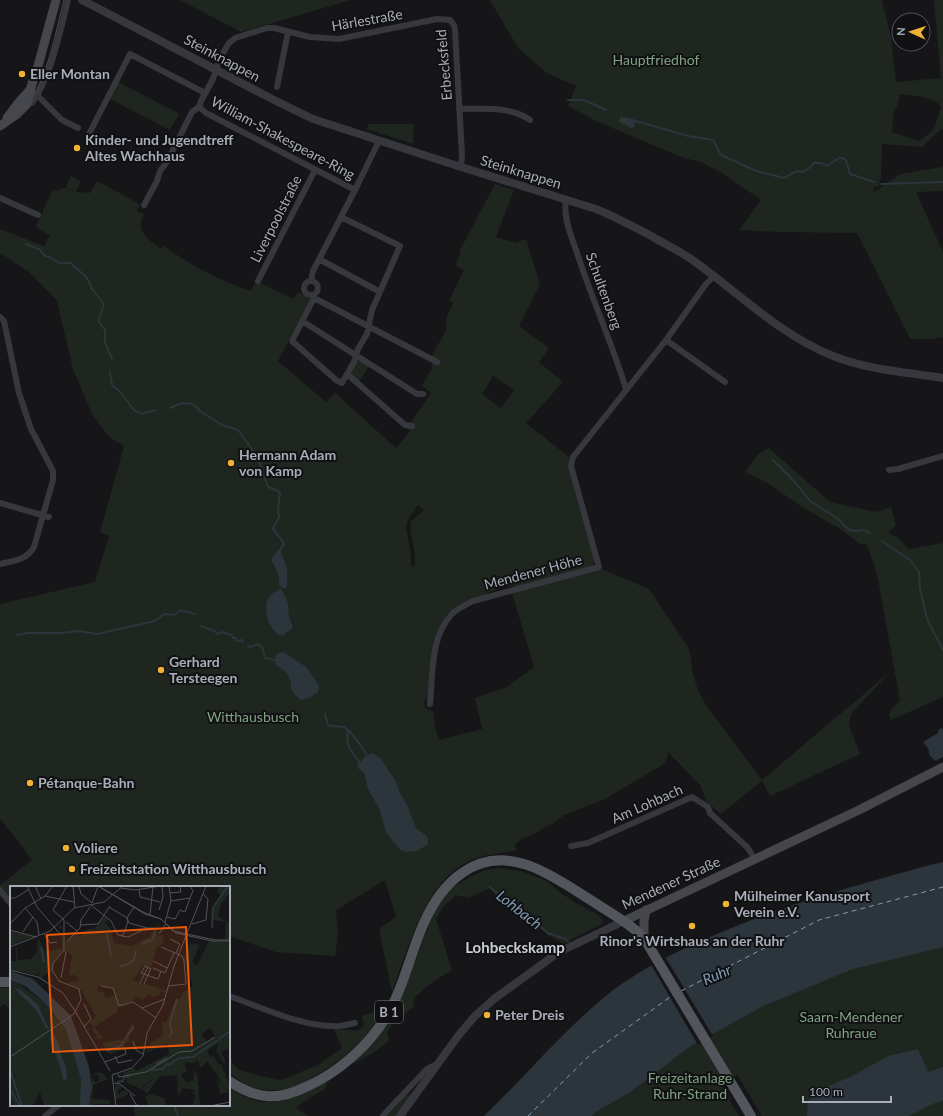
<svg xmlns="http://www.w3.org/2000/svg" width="943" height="1116" font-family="Lato,sans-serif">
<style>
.green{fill:#1e261f;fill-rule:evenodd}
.water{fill:#2c353c}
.pier{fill:#161618}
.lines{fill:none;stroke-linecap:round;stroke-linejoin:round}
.stream{stroke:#2c353c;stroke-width:2}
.ferry{stroke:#7f9bb3;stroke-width:1;stroke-dasharray:5 4;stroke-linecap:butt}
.minor{stroke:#37383d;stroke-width:6}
.tertiary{stroke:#37383d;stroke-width:8}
.secondary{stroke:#45474d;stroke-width:9}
.primary{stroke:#53555c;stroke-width:10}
.tram{stroke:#4a4c52;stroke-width:1}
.poi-dot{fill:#f2b134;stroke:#111113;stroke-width:1.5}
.labels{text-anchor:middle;stroke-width:4;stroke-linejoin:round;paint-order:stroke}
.shield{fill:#111113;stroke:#7b7e86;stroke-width:1}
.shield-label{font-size:13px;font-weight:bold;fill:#a8adb8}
.street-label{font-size:14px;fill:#a8adb8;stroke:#111113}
.park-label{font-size:14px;fill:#7fa381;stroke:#111113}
.poi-label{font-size:14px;font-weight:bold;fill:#a8adb8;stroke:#111113;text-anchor:start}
.water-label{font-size:15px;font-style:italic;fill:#7f9bb3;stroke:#111113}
.neighbourhood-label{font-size:15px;font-weight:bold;fill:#c9ccd4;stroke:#111113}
.inset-river{fill:none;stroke:#2c353c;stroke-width:2}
.inset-road{fill:none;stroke:#505258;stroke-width:1}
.view{fill:#e8590c;fill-opacity:0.15;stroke:#e8590c;stroke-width:2}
.inset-edge{fill:none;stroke:#a8adb8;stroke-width:2}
</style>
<rect width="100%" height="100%" fill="#161618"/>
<path class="green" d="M180,0H351L241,32Z
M490,0H882L891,37L896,82L941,78L934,0H943V130L941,129L922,147L882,144L881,177L879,186L875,187L873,193L900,174L943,167V191L916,192L943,252V337L931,339H910L857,233L781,232L739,230L761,200L722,173L701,162L684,158L598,122L568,106L576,86L547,73L518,48ZM900,94C912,96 933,95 941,107C935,126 936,130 919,141L892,132L894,110L897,106Z
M118,82L178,113V116L170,130L110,99Z
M368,124H414L413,144L367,129Z
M71,176L81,181L76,191L66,186Z
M97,181L140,204L137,211L144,214C135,232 148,239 161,249L163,245C193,267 216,279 251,291L256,281L294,299L298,292L308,297L310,300L278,361L326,402L335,393L396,448L410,431L407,428L431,393L422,386L432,368V356L446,330L447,316L453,303L449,301L464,270L455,265L461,253L459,252L495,184L514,190L496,237L515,243L526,239L540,284L519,326L549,348L539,362L563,382L526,423L570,458L568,466L596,559L592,566L517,587L506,586L487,593V595L471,600L441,624L429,694L424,701L425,708L433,711L435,727L439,740L482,729L475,698L507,687L534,667L512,593L599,568L649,589L688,647L691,658L693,674L698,690L706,705L762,780L890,672L851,714L849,725L860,754L770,796L762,781L721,814L706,801L701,786L669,753L664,764L605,799L564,815L554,823L545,827L540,831L520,840L514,846L518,850C501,854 483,854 467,862C424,884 408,950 392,992L379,929L396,917L385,880L336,910L338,935L335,956L276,952L229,936V887H11V901L0,887V885L32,860L19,842L0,819V604L95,582L109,536L100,532L124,446L109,437L92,414L73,369L57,301L29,272L0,253V229L44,246L50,236L36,227L53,189L56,191L67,187L77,192L90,193ZM493,376L514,390L501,408L482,394ZM418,505L424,510L410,522C410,537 416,550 415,565L411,567V554L406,528L408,520Z
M359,359L369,366L359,382L351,376V373Z
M769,448L830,502L876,512L891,507L896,525L888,533L899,538L908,549L943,543V697L891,720L889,715L892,708L900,701L878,579L874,564L866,544H860L840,529L802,507L769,484L745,472L758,454Z
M500,868L521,871L547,881L561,893L576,903L597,914L603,920L602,924L570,940L564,944L549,936L512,904L499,899L490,888L468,898L456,895L442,908L436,919L452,970L434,981L415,997L413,1008L394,1021L387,1033L389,1040L375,1052L352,1064L381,1032L395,1012L435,911L450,889L470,877L485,870Z
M943,908V1116H762L737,1074L722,1087L739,1116H592L596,1112L629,1093L691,1046L713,1034L685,987Z
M0,988H11V1009L4,1004L0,1007Z
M385,1008C368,1038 343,1061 313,1077C308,1080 303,1084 297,1086C285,1091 270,1091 258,1089C247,1087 238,1079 229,1073V1056L232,1059V1063L240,1070L261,1076L281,1080L318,1065L342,1048L334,1029C338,1029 357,1031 359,1030C361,1029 362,1026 364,1024L362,1016Z
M328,1081L326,1088L296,1107L300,1111L308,1116H135L133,1105H229V1088C269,1114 290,1099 328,1081Z
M413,1092L396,1116H388L405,1096Z"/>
<path class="water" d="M621,116L636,121L633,129L619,122Z
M281,549C281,556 284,558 286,565C288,572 288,581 286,589L279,586C281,577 276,568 271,560L278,550Z
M281,588L288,603L289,616L293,628L283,635H278C275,632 272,628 270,625C266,617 263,601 271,595C274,591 278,592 281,588Z
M284,652L306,667L319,685L318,692L309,698L301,700L294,694L291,687V682L287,673L276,665L275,660L277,654Z
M942,728L943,731V757L935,761L929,754V750L923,742L938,733L939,729Z
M372,753L381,759L395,780L400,793L407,805L416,828L428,837V844L417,851L407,852L400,850L386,832L379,808L368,789L364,773L359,769L357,765L367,755Z
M943,862V947L853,969L763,1006L691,1046L629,1093L596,1112L592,1116H484C527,1075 565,1028 612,991C648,964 688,946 729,929C777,909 826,894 876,880C898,874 920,867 943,862Z
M918,1049L928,1072L943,1067V1101L935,1103L909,1116H807L808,1101L822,1089L852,1076L888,1056Z"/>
<path class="pier" d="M664,955L713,1036L698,1045L650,963Z"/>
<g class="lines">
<path class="stream" d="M568,100H584L606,110
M629,119L688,136L713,140L721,155L756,171L784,178L797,171L803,172L812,166L813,163H821L827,166L839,158H843L846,160L850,174L874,182
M881,184L943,182
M26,244L39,249L45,256L50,257L59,263H71L87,278L92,289L104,304L98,321L105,330V342L112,359
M110,373L112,385L120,392L134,410L141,414L156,410
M170,408L182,403L193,404L200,411L222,425L238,430L257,456L268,487L276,490L280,493L278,509L279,517L273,528C276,535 281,537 284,544L281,549
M773,460L794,481L810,501L837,518L849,530L856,531L863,530L870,533
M882,541L910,560L919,572L920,588L927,619L943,650
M201,626L214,631L218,634L223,632L232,635L233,638H236L237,641L242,640L243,642
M16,635L28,633H62L79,631L97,634L155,621L164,614L175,615L180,610L195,614
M248,646L251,647L257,644L262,647L265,658L275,660
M325,714L328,725C333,727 339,726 344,727C351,730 362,748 367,755
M348,730C345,746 351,751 360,763
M490,887L501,897L511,901L548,933L566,939L568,942
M174,1105L178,1116"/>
<path class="ferry" d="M681,991L819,920L943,887
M528,1116L592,1053L673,995"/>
<path class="minor" d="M277,87L288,32
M35,93L62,120L78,128
M26,105L32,103C51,77 60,32 68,0
M199,107L206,113L355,190L313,271L311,281
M459,109C483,109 510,106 530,120
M89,134L130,54L205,93
M355,190L379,141
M0,198L38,215
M566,200C563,218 571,235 577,253C592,299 612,343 626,389
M144,205L157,181L160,171L167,162L192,112L199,107L201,101L213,79L220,58L229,43L235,38L267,28H274L310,37L339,39L437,19L450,20L454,25L455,30L462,155L461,167
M319,259L380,292
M258,281L315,170
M304 288a7 7 0 1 1 14 0a7 7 0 1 1-14 0Z
M313,295L314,298L437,362
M314,298L292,341L336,380L342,383L354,362L358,349L367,334L372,310L400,246L341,217
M0,317L4,321L19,393L31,429L53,471V480L34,547C27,560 13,561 0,564
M302,321L417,394H423
M666,340L725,382
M347,374L405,425L412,426
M889,470L898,469L943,456
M0,503L49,517
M430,704C433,674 430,637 452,614C458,608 466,605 473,601L599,567L571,466L573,457L666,340L706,284L714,276
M571,846L588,843L692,797L708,807L710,813L747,847L755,859
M0,890L11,904
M229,996C263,1008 304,1028 340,1026C345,1025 350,1024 355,1023
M45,1116L59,1105
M383,1116L389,1109L427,1069L437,1064"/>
<path class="tertiary" d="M82,0L274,100L313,119L461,167L596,209C616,217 634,227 653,237C668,246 684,253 698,264C742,296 781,335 833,356C868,370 906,372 943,378
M400,1116L458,1036L475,1016L494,999L559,952L624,921"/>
<path class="secondary" d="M7,118L19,102L30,90
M0,126L17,114L26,105L28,100L30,90L38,66L56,0
M624,921L859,810L943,767
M644,938V921L646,910"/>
<path class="primary" d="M0,982H11
M229,1081C257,1100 278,1101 308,1086C339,1072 368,1046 386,1017C403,989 410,955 423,925C441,883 475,849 524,864C539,868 553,877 567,885C578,892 589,899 600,906C615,916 631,924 644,938L751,1116"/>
<path class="tram" d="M0,128C9,121 18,114 26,106C48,79 55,34 64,0"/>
</g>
<g class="poi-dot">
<circle cx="22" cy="74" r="4"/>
<circle cx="77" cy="148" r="4"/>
<circle cx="231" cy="463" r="4"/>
<circle cx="161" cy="670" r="4"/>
<circle cx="30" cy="783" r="4"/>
<circle cx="66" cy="848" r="4"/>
<circle cx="72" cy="869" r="4"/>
<circle cx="726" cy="904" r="4"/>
<circle cx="692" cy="926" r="4"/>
<circle cx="487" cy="1015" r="4"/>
</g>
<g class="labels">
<rect class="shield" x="375" y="1001" width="28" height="22" rx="3"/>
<g class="shield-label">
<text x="389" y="1017">B 1</text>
</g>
<g class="street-label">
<text transform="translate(367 20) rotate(-10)" y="5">Härlestraße</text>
<text transform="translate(222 58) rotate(28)" y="5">Steinknappen</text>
<text transform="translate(444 65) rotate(-95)" y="5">Erbecksfeld</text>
<text transform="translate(283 138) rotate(28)" y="5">William-Shakespeare-Ring</text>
<text transform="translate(521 172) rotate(17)" y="5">Steinknappen</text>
<text transform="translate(276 219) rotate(-63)" y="5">Liverpoolstraße</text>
<text transform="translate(604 291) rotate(70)" y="5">Schultenberg</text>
<text transform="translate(533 572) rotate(-15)" y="5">Mendener Höhe</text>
<text transform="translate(647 804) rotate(-24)" y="5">Am Lohbach</text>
<text transform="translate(671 883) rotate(-25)" y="5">Mendener Straße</text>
</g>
<g class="park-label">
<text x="656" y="65">Hauptfriedhof</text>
<text x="253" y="722">Witthausbusch</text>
<text x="851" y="1022">Saarn-Mendener<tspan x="851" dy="16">Ruhraue</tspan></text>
<text x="690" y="1083">Freizeitanlage<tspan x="690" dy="16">Ruhr-Strand</tspan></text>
</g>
<g class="poi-label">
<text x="30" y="79">Eller Montan</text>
<text x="85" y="145">Kinder- und Jugendtreff<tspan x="85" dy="16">Altes Wachhaus</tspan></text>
<text x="239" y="460">Hermann Adam<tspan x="239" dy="16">von Kamp</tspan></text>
<text x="169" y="667">Gerhard<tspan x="169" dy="16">Tersteegen</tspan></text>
<text x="38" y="788">Pétanque-Bahn</text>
<text x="74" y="853">Voliere</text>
<text x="80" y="874">Freizeitstation Witthausbusch</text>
<text x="734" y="901">Mülheimer Kanusport<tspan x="734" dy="16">Verein e.V.</tspan></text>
<text x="692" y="946" text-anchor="middle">Rinor's Wirtshaus an der Ruhr</text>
<text x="495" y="1020">Peter Dreis</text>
</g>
<g class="water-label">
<text transform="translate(519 910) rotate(38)" y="5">Lohbach</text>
<text transform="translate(717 975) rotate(-24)" y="5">Ruhr</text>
</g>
<g class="neighbourhood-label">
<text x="515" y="953">Lohbeckskamp</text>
</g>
</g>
<g transform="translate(10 886)">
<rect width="220" height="220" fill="#161618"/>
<path d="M209,0H220V7L211,18L208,30L220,38V53H215L216,36L203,34V21L212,9L207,7ZM94,31L98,33L95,37L100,42L104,57L121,60L139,51L149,36L146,49H153L154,55L146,63L141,82L133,79L123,94L156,104V107L150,105V108L144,111L139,108L132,114L127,110L123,115L109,120L107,126L84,141L98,157L93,152L88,153L82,142L84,141L79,136L86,130L72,105L55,97L69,95L65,89H59L62,70L55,63V56L66,47L69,51L78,43H84ZM91,99L102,101L106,109L96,112L92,105L88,106L87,101ZM52,39L54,62L43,76L44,89L40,86L31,91L42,99L28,91L29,86L25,89L0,83V75H7L5,62L21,56L7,62L8,74L21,73L27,66L28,51L35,65L52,62V43L47,42ZM1,45L24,50L0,60ZM199,55L220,56V158L216,165V164L211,159L215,164L211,166L216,176L214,178L208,167L206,168L208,157L197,164L200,171L203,169L208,178H211L220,200L219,205L214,202L220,207H210L207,193L212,199L207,187L206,188L197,175L191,182L187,174L185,177L175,176L177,186L171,188L176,196L184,195L183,182L185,188L187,185L190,219H183L185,209L182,206L185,204L173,202L168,211L167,189L149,191L137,208L132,202L146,191L134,199L131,203L116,196L117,190L112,188L124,182L126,185L159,168L158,157L134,168L140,162V157L153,150L152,135L156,137L166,113L169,114L173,106L183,100L174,72L180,57L190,59L182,76L187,79ZM200,142L206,151L197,155L191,149ZM0,92L34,116L52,137L58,133L76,213H82V192L85,196L89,195L88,189L81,188L91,186L98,193L83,199V213L100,214V218L34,220L30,206L23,220H12L2,190L5,192L6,190L2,189L0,182ZM122,137L125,140L119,148V156L114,158L115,163L99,168L92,157L114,153ZM3,193L11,215V220H3L0,212V195ZM105,198L113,200L107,205L109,208L115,204L119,208L105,214ZM140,208L154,212L156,220H139L135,211Z" fill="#1e261f" fill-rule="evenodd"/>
<path d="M0,85L23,93L61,130L79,181L82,202L79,220H70L71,193L56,143L34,116L15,100L0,94ZM4,102L11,104L28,119L39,143H36L28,126ZM44,149L51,163L49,164L56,181L57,193L53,194L51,183L39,151Z" fill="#2c353c"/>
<path class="inset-river" d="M204,20L218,0M202,42L203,21M97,48L101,70M132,58L142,54L146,46M31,61L34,76M110,80L116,79L124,74L126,65M0,88L14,92L25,101L56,131M58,134L67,149L81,201L75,220M159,151L162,147L160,137L167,113M115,153L124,141M209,153L220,145M96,165L111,160L114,155M146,178L157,172M0,184L12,220M141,184L153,183L157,178L159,179L169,172L183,171L208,154M107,196L113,195L114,191L120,190M0,204L10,220"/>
<path class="inset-road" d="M17,0L27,21L50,48M25,0L31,13M63,0L65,22M69,0L71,8L82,17L88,0M88,0L135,27L151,33L163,45L205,54H220M88,0L135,28L151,33L166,47L202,55H220M111,2L125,4L151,0M129,3L130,11L150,16M160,7L171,6L170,0M35,10L64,16M0,12H5L18,4M161,15L180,12L183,5L180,0M81,19L101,35L108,49L118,51L137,42H145M99,21L117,32L124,21M15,22L27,36L29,49M149,24L153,11L152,0M140,29L143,1M157,31L165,33L170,24L175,26L180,12M54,34L43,24L57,0M56,36L67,45M118,36L117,32L119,37L137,42M155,36L161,15L159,0M0,38L15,22L35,10L43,0M182,38L196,34L198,13L193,8M71,39L88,38L100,20M0,44L26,51M13,46L23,31M34,48L40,57L47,56M149,48L156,38M112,51L118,36M160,53L170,58L166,67M57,55L70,42L71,34L80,21M0,61L40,45L64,22L94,16L113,0M151,61L172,70L174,75L176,98L158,100M143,75L157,82M143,82L155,87L164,67M141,83L135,80L131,87L148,93L151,85M0,84L28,91L53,107L65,125M51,92L56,66L54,64M130,97L138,81M134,98L141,82M91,100L103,102L109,120L123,116L146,132M132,122L155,113M65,125L100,185M74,141L81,133L74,118M123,155L126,164L133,168M105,170L108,177L122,174M0,171L64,128L71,114L69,103L49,95L42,84L43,77L54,64V34M95,176L116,168L115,163M108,188L109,191L136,186L169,166L182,165L205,151M102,189L122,182L133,170L137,147L153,119L164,80L196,0M102,189L106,220M104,197L110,198L125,210M120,208L127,220M161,220H200L220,216"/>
<path class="view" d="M176,41L182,159L43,166L37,49Z"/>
<rect width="220" height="220" class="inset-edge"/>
</g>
<g transform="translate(911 32) rotate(273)"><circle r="19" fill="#111113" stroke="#4d4f55"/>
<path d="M0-3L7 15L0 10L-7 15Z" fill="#f2b134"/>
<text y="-6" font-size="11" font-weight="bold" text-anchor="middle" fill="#a8adb8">N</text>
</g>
<path d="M803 1096v6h88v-6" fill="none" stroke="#a8adb8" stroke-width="2"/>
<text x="809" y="1096" font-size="12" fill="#a8adb8" stroke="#111113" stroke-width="3" paint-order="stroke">100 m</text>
</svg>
